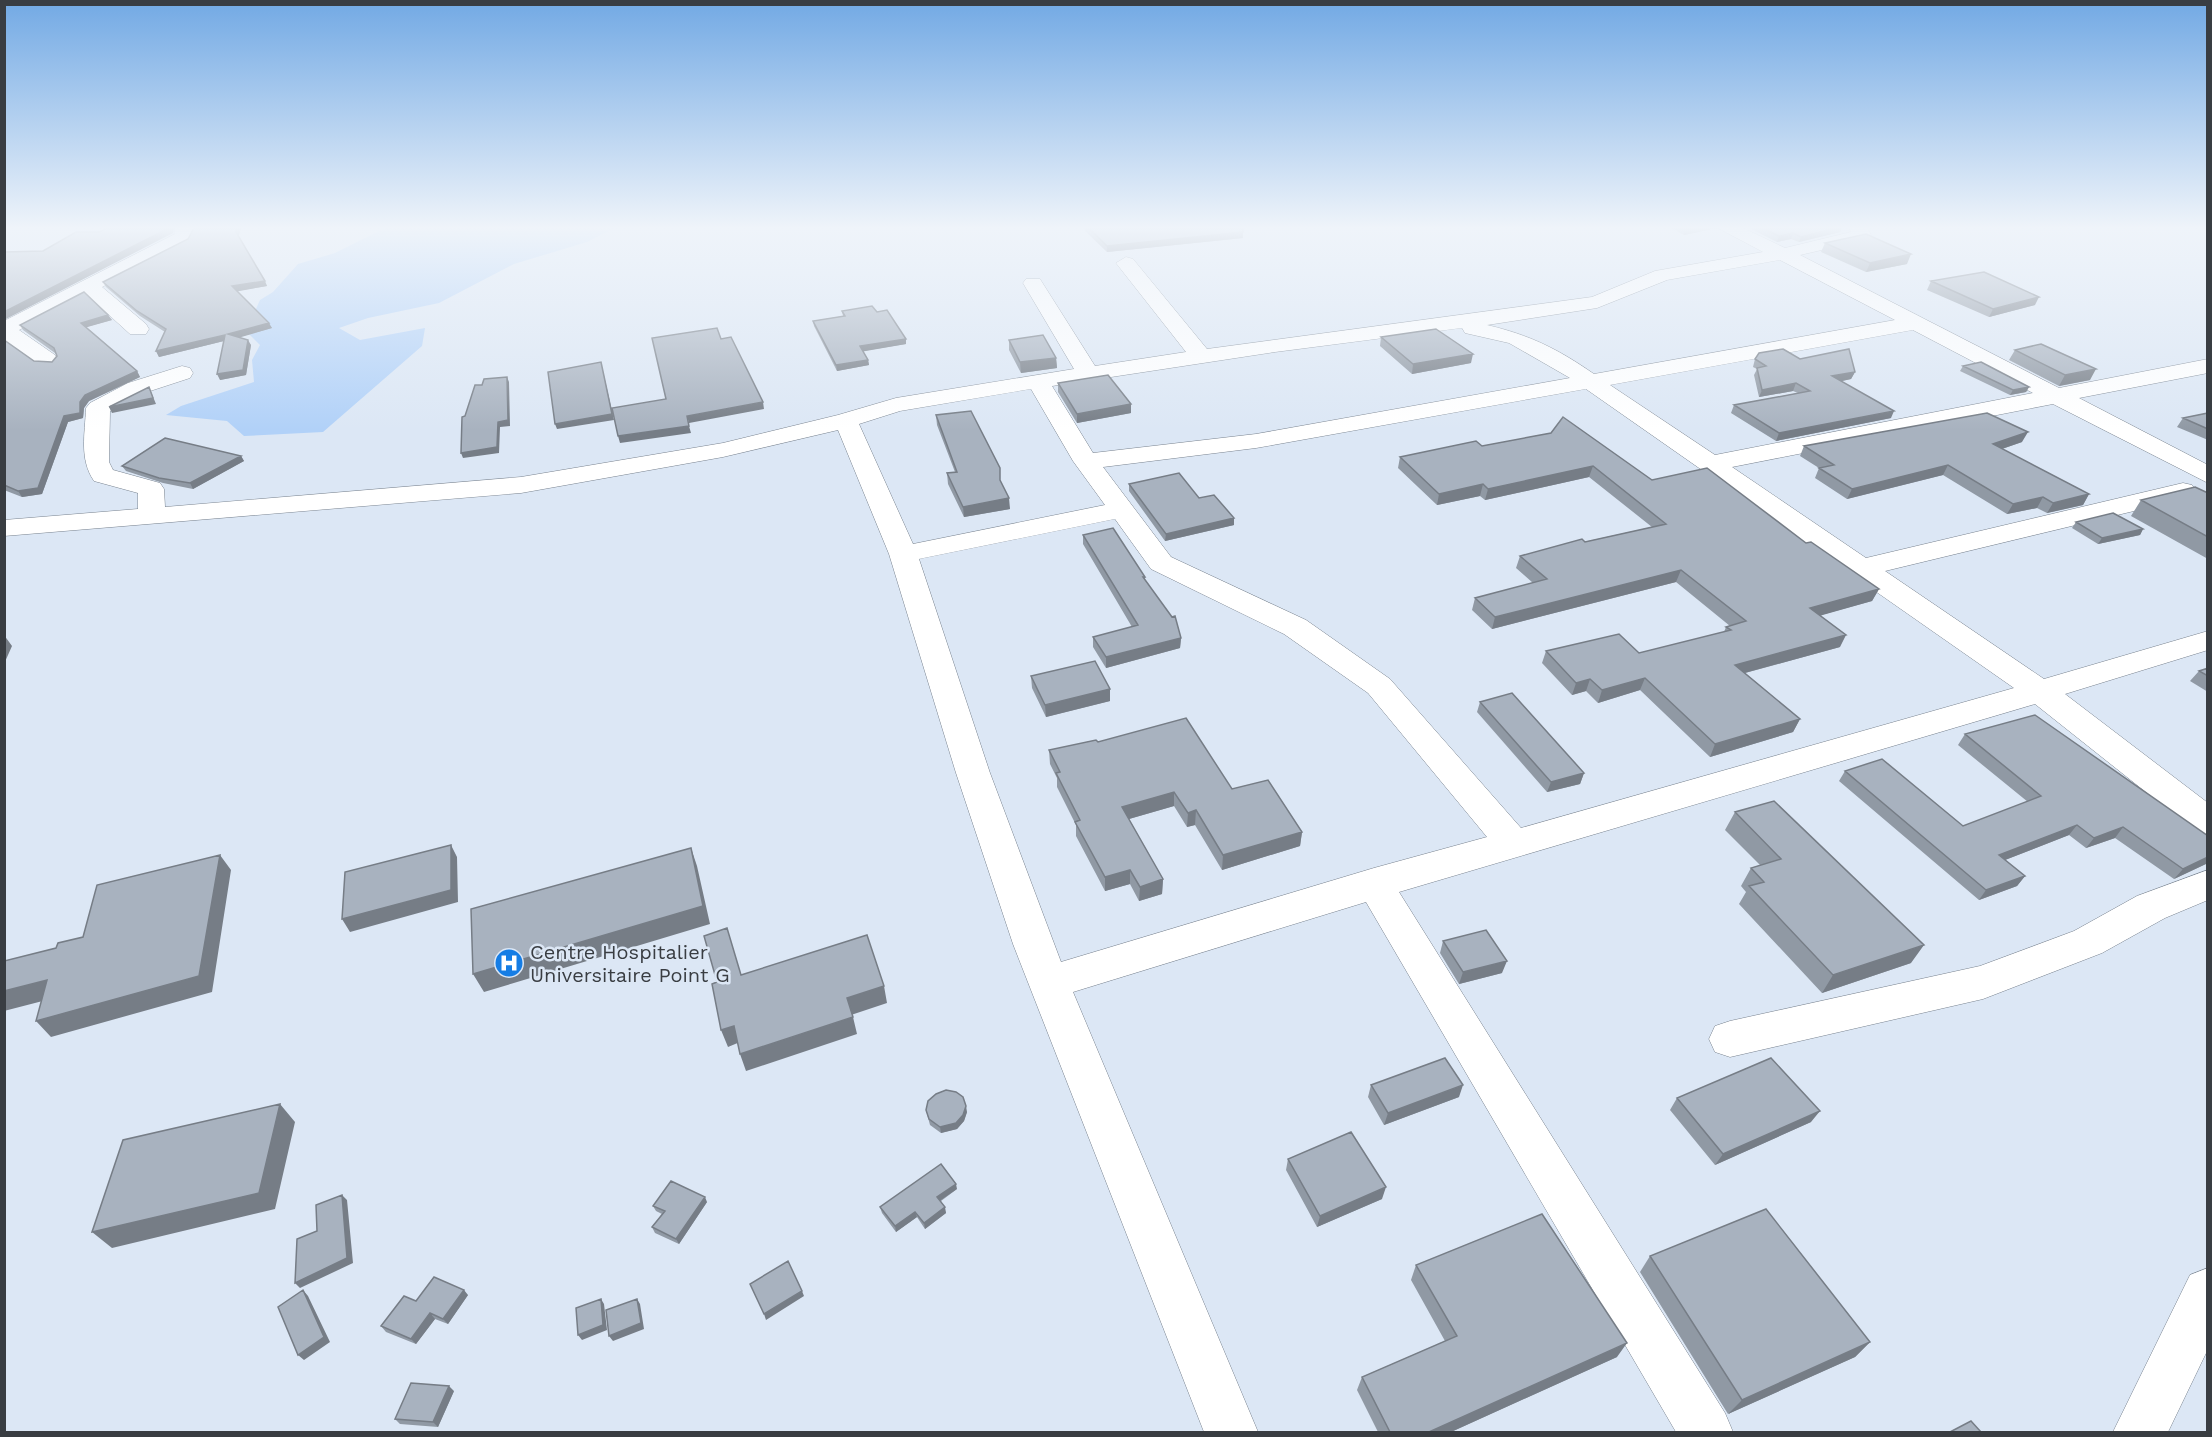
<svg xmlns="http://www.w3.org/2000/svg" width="2212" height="1437" font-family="'Work Sans',sans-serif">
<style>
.green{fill:#b1d1f8}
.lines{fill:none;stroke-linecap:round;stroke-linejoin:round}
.minor-casing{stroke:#79838f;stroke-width:1}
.minor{fill:#fff;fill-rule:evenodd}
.wall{fill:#9099a4}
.shaded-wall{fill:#767d86}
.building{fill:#a8b2bf;stroke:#767d86;stroke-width:1.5}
.labels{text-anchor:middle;stroke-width:5;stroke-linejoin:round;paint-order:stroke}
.near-poi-label{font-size:20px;fill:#393d42;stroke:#dce7f5;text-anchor:start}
</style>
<rect width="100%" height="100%" fill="#dce7f5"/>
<path class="green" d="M385,228H614L587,242L514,264L439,303L368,318L339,328L360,340L425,328L422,346L323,432L244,436L227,421L166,415L181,406L254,382L252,360L260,345L246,331L260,300L273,292L298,264L335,253Z"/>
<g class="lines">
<g class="minor-casing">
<path id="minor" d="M175,228H193L195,232L189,242L102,287L146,324L149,329L146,334H130L87,295L19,330L55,355L58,360L55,365H39L4,340V321L175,234Z
M1718,228H1743L1785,248L1851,232L1849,228H1867L1871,235L1869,239L1800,255L2059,388L2208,359V373L2079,398L2208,465V483L2053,404L1732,467L1866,558L2183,483L2192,485L2196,491L2192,497L1885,571L2044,679L2208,631V650L2065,694L2208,803V835L2195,831L2035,704L1399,892L1725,1413L1733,1432H1676L1366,902L1073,992L1258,1432H1204L1013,944L956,773L889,554L838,430L723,457L521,493L4,536V520L138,509V493L94,481C79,459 85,434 86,408L90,403L128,383L182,366L190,368L193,373L190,378L144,393L110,411L109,462L113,470L160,483L164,489L165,507L521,477L723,443L838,415L896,398L1074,369L1023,283L1026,279H1040L1095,366L1186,352L1116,263L1126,257L1133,259L1207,349L1592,297L1655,271L1763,252ZM1780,260L1895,320L1594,374C1558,349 1530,335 1487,325L1597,308L1667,280ZM1462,328L1465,333L1509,343L1570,378L1256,434L1093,453L1052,386L1275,352ZM1913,330L2033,393L1715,455L1610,385ZM1031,389L1073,461L1105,505L913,544L859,424L900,411ZM1586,389L2014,688L1521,828L1390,679L1306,620L1171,557L1103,467L1256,448ZM1115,519L1151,569L1284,634L1368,693L1487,837L1374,868L1061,962L990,773L919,559Z
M2208,870V900L2165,918L2102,953L1983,999L1730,1057L1715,1052L1709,1039L1715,1026L1730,1021L1980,966L2074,931L2137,896Z
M2208,1268V1349L2168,1432H2113L2190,1275Z"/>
</g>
<use href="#minor" class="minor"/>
</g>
<path class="wall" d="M194,228H241L239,236L267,286L237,291L272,328L239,337L251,345L246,375L220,380L224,341L159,357L156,351L165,332L140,316L106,287L103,282L188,239Z
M1085,228H1243V238L1107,252L1085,231Z
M1671,228H1717L1684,235Z
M1749,228H1842L1840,232L1799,242L1791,239L1777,242Z
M1825,243L1907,264L1866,272L1821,252Z
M1931,281L2035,305L1989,317L1927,290Z
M842,311L877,312L906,339V344L863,351L868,360L869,365L837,371L814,326L813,321L843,316Z
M108,315L112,320L86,327L137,371L140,377L89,401L84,408L83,418L68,422L42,494L22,497L4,490V340L34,361L52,362L57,356L55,353L23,330L20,325Z
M1381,337L1471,363L1412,374L1380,346Z
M1009,340L1056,358L1057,368L1021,373L1009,350Z
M2015,350L2090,380L2059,386L2009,360Z
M1755,359H1800L1855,372L1851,379L1841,381L1891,418L1776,441L1731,413L1734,405L1798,393L1793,391L1759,397L1754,375L1757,369L1753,367Z
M1963,366L2029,387L2026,392L2010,395L1960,371Z
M1058,383L1131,404V413L1077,423L1058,392Z
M2208,413V440L2177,427L2183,418Z
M936,415L1001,482L1010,509L964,517L948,484L947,473L955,472L937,425Z
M1551,433L1652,480L1806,543L1879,589L1872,601L1821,615L1840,647L1745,673L1800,719L1793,732L1710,757L1640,690L1598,703L1586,691L1572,695L1542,663L1546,651L1639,653L1724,632L1726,627L1730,626L1676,582L1492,629L1472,610L1475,598L1533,583L1516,568L1520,556L1652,527L1589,477L1485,500L1480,496L1437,505L1398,468L1400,457L1482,446Z
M2022,442L2002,449L2089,494L2083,505L2047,513L2037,508L2007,514L1943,475L1847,499L1815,478L1819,468L1800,456L1804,446Z
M241,456L244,461L193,489L163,483L126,471L122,466Z
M1129,484L1199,498L1234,525L1165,541L1129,491Z
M2208,493V559L2131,516L2141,500Z
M2076,522L2143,529L2140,535L2098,544L2072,528Z
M1083,535L1145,577V580L1181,638L1180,648L1106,668L1093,647V637L1132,627L1083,544Z
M2208,668V692L2190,681L2199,671Z
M1031,676L1110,689V701L1046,717L1032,688Z
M1480,702L1584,773L1580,784L1547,792L1477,712Z
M1965,734L2208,836V863L2174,879L2115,838L2086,848L2069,835L2005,860L2025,876L2017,886L1979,900L1839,781L1845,771L1963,826L2028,802L1958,745Z
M1098,742L1232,789L1302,832L1300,846L1222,870L1195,825L1187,827L1174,806L1129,819L1163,879L1162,894L1139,901L1130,884L1105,891L1076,836V825L1057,787V778L1050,764L1049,750Z
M1735,812L1911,963L1822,993L1739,904L1746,892L1741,886L1751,868L1760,865L1725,830Z
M1443,941L1502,973L1459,984L1440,953Z
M1371,1085L1459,1097L1384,1125L1368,1097Z
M1677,1098L1811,1122L1715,1165L1670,1110Z
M926,1110L967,1112L964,1121L957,1129L941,1133L930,1125Z
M1288,1159L1382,1199L1317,1227L1286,1170Z
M957,1189L941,1201L946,1213L925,1229L917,1217L896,1232L882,1213L880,1207Z
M707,1202L679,1244L655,1233L652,1227L662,1214L656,1211L653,1206Z
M1650,1256L1870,1342L1855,1357L1728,1414L1640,1272Z
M1416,1265L1617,1357L1451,1432H1378L1357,1390L1362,1377L1445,1341L1411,1280Z
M468,1295L448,1324L435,1319L416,1344L386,1332L381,1326L416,1301Z
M454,1391L438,1427L400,1424L395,1419Z"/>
<path class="shaded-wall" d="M169,228H174L173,233L4,320V312Z
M237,228H241L238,237L236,232Z
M1691,228H1717L1684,235L1685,229Z
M1835,228H1842L1840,232L1799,242L1801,237Z
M1243,232V238L1107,252V246Z
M1793,233L1791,239L1777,242L1779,236Z
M1911,254L1907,264L1866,272L1870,263Z
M265,281L267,286L234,292L232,286Z
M2039,297L2035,305L1989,317L1993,309Z
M108,315L112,320L84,328L81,323Z
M269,323L272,328L231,340L228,334Z
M225,335L228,340L159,357L156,351Z
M906,339V344L860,352V346Z
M248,340L251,345L246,375L220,380L217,374Z
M1473,354L1471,363L1412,374L1413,364Z
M1056,358L1057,368L1021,373L1020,362Z
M868,360L869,365L837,371L836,365Z
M601,362L614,420L557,429L555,424Z
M2096,369L2090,380L2059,386L2065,375Z
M137,371L140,377L89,401L84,408L83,418L68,422L42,494L22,497L18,491L64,416L80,402L85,395Z
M1855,372L1851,379L1829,384L1832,376Z
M507,377L509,382L510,426L500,427L499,453L463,458L461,453L498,422Z
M1796,383L1793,391L1759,397L1762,390Z
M149,387L156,404L112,413L109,407Z
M2029,387L2026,392L2010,395L2013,390Z
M763,402L764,409L689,423L687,416Z
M1131,404V413L1077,423V414Z
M1894,411L1891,418L1776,441L1779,433Z
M689,426L691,433L620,443L618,436Z
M2028,432L2022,442L1987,454L1993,444Z
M241,456L244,461L193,489L190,483Z
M1948,465L1943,475L1847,499L1852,489Z
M1593,466L1589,477L1485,500L1488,489Z
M1483,484L1480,496L1437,505L1439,494Z
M2089,494L2083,505L2047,513L2053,503Z
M2043,497L2037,508L2007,514L2013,504Z
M1009,498L1010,509L964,517L963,507Z
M1234,518V525L1165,541L1166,534Z
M2143,529L2140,535L2098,544L2102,538Z
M1681,570L1676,582L1492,629L1495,617Z
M1879,589L1872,601L1805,620L1810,608Z
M4,635L12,646L4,664Z
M1846,635L1840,647L1730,677L1735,665Z
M1181,638L1180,648L1106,668V657Z
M1645,678L1640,690L1598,703L1602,690Z
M1590,679L1586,691L1572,695L1576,683Z
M1110,689V701L1046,717L1045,705Z
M1800,719L1793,732L1710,757L1715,744Z
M1584,773L1580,784L1547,792L1551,782Z
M1174,792V806L1122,821V807Z
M1196,810L1195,825L1187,827L1188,813Z
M2077,825L2069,835L1992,865L1999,855Z
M2123,827L2115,838L2086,848L2094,838Z
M1302,832L1300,846L1222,870L1223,855Z
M451,845L457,857L458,902L350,932L342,919Z
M691,848L697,866L710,924L484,992L473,974Z
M220,855L231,870L212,992L51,1037L36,1021Z
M2208,857V863L2174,879L2183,869Z
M1130,870V884L1105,891V877Z
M2025,876L2017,886L1979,900L1986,890Z
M1163,879L1162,894L1139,901L1140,887Z
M1924,945L1911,963L1822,993L1833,975Z
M1507,961L1502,973L1459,984L1463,972Z
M47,980L62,996L4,1011V991Z
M884,986L887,1003L851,1015L847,998Z
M853,1017L857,1034L746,1071L740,1054Z
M734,1026L740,1042L728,1047L721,1030Z
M1463,1085L1459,1097L1384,1125L1388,1113Z
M280,1104L295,1122L275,1209L112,1248L92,1232Z
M966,1106L967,1112L964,1121L957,1129L941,1133L940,1127Z
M1820,1111L1811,1122L1715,1165L1723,1154Z
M956,1184L957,1189L938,1202L937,1197Z
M1386,1187L1382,1199L1317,1227L1320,1216Z
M342,1195L347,1200L353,1263L300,1288L295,1283Z
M705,1197L707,1202L679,1244L676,1239Z
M945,1207L946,1213L925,1229L924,1223Z
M915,1212L917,1217L896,1232L895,1226Z
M303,1290L308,1296L330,1342L304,1360L298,1355Z
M464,1290L468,1295L448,1324L443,1319Z
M802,1291L804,1296L766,1320L764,1314Z
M601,1299L604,1304L607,1330L582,1340L578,1335Z
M637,1299L640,1304L644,1329L613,1341L609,1336Z
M430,1313L435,1319L416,1344L411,1339Z
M1870,1342L1855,1357L1728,1414L1742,1400Z
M1627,1343L1617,1357L1451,1432H1429Z
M449,1386L454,1391L438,1427L433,1422Z"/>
<path class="building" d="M107,228H169L4,312V252L43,251L76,232H99Z
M194,228H237L236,232L265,281L232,286L269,323L228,334L248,340L243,370L217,374L225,335L156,351L166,329L137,311L103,282L188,239Z
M1089,228H1243V232L1107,246Z
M1762,228H1836L1801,237L1793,233L1779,236Z
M1866,234L1911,254L1870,263L1825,243Z
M1984,272L2039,297L1993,309L1931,281Z
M84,292L108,315L81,323L137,371L85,395L80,402V413L64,416L38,488L18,491L4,485V340L34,361L52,362L57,356L54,348L20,325Z
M872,306L877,312L887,310L906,339L860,346L868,360L836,365L813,321L845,316L842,311Z
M717,328L721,339L731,337L763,402L687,416L689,426L618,436L612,408L666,399L652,338Z
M1436,329L1473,354L1413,364L1381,337Z
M1043,335L1056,358L1020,362L1009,340Z
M2041,344L2096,369L2065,375L2015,350Z
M1783,349L1800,359L1849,349L1855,372L1832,376L1894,411L1779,433L1734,405L1810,391L1796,383L1762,390L1757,368L1766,366L1755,359L1759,353Z
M601,362L612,414L555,424L548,372Z
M1981,362L2029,387L2013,390L1963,366Z
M1108,375L1131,404L1077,414L1058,383Z
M507,377L508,420L498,422L497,447L461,453L462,417L465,416L475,385H482L484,379Z
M149,387L153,398L109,407Z
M971,411L1000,468V480L1009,498L963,507L947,473L957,472L936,415Z
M1987,413L2028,432L1993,444L2089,494L2053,503L2043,497L2013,504L1948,465L1852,489L1819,468L1834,465L1804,446Z
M2208,413V429L2183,418Z
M1563,417L1652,480L1707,468L1806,543L1811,542L1879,589L1810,608L1846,635L1735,665L1800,719L1715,744L1645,678L1602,690L1590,679L1576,683L1546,651L1619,634L1639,653L1731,630L1726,627L1746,621L1681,570L1495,617L1475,598L1547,579L1520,556L1582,539L1585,542L1666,524L1593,466L1488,489L1483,484L1439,494L1400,457L1476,441L1482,446L1551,433Z
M165,438L241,456L190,483L159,478L122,466Z
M1179,473L1199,498L1214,495L1234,518L1166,534L1129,484Z
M2195,487L2208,493V537L2141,500Z
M2113,513L2143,529L2102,538L2076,522Z
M1113,528L1145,577H1143L1172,617L1175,616L1181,638L1106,657L1093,637L1138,625L1083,535Z
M1095,661L1110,689L1045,705L1031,676Z
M2208,668V676L2199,671Z
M1512,693L1584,773L1551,782L1480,702Z
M2035,715L2208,836V857L2183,869L2123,827L2094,838L2077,825L1999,855L2025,876L1986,890L1845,771L1882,759L1963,826L2041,796L1965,734Z
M1186,718L1232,789L1268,780L1302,832L1223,855L1196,810L1188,813L1174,792L1122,807L1163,879L1140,887L1130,870L1105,877L1075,822L1080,820L1056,773L1060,772L1049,750L1096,740L1098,742Z
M1774,801L1924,945L1833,975L1749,886L1764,882L1751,868L1781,859L1735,812Z
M451,845V890L342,919L345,872Z
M691,848L703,906L473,974L471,909Z
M220,855L199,976L36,1021L47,980L4,991V961L56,948L58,943L83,937L97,885Z
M727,928L741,975L867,935L884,986L847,998L853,1017L740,1054L734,1026L721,1030L712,984L717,982L704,936Z
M1486,930L1507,961L1463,972L1443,941Z
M1445,1058L1463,1085L1388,1113L1371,1085Z
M1771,1058L1820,1111L1723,1154L1677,1098Z
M946,1090L956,1092L963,1097L966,1106L963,1115L956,1123L940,1127L929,1119L926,1110L928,1101L936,1094Z
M280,1104L259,1193L92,1232L123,1140Z
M1351,1132L1386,1187L1320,1216L1288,1159Z
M941,1164L956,1184L937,1197L945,1207L924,1223L915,1212L895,1226L880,1207Z
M671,1181L705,1197L676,1239L652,1227L665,1211L653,1206Z
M342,1195L347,1258L295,1283L297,1239L317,1231L316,1205Z
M1766,1209L1870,1342L1742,1400L1650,1256Z
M1542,1214L1627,1343L1429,1432H1390L1362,1377L1457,1336L1416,1265Z
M788,1261L802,1291L764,1314L750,1284Z
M434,1277L464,1290L443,1319L430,1313L411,1339L381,1326L404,1296L416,1301Z
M303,1290L324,1337L298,1355L278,1307Z
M601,1299L603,1325L578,1335L576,1308Z
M637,1299L641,1323L609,1336L606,1310Z
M411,1383L449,1386L433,1422L395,1419Z
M1971,1421L1981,1432H1950Z"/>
<linearGradient id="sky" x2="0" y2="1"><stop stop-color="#72a9e4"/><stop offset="0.53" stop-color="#eff4fa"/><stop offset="1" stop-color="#eff4fa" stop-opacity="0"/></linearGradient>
<rect width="2212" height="430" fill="url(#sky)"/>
<defs>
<g id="hospital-disc" transform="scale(1.5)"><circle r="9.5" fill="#157de5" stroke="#dce7f5"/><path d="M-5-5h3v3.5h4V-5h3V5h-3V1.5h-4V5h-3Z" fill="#fff"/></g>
</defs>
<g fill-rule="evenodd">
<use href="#hospital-disc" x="509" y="963"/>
</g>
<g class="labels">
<g class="near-poi-label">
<text x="530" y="959">Centre Hospitalier<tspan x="530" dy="23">Universitaire Point G</tspan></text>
</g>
</g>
<rect width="2212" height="1437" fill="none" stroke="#393d42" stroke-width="12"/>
</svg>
